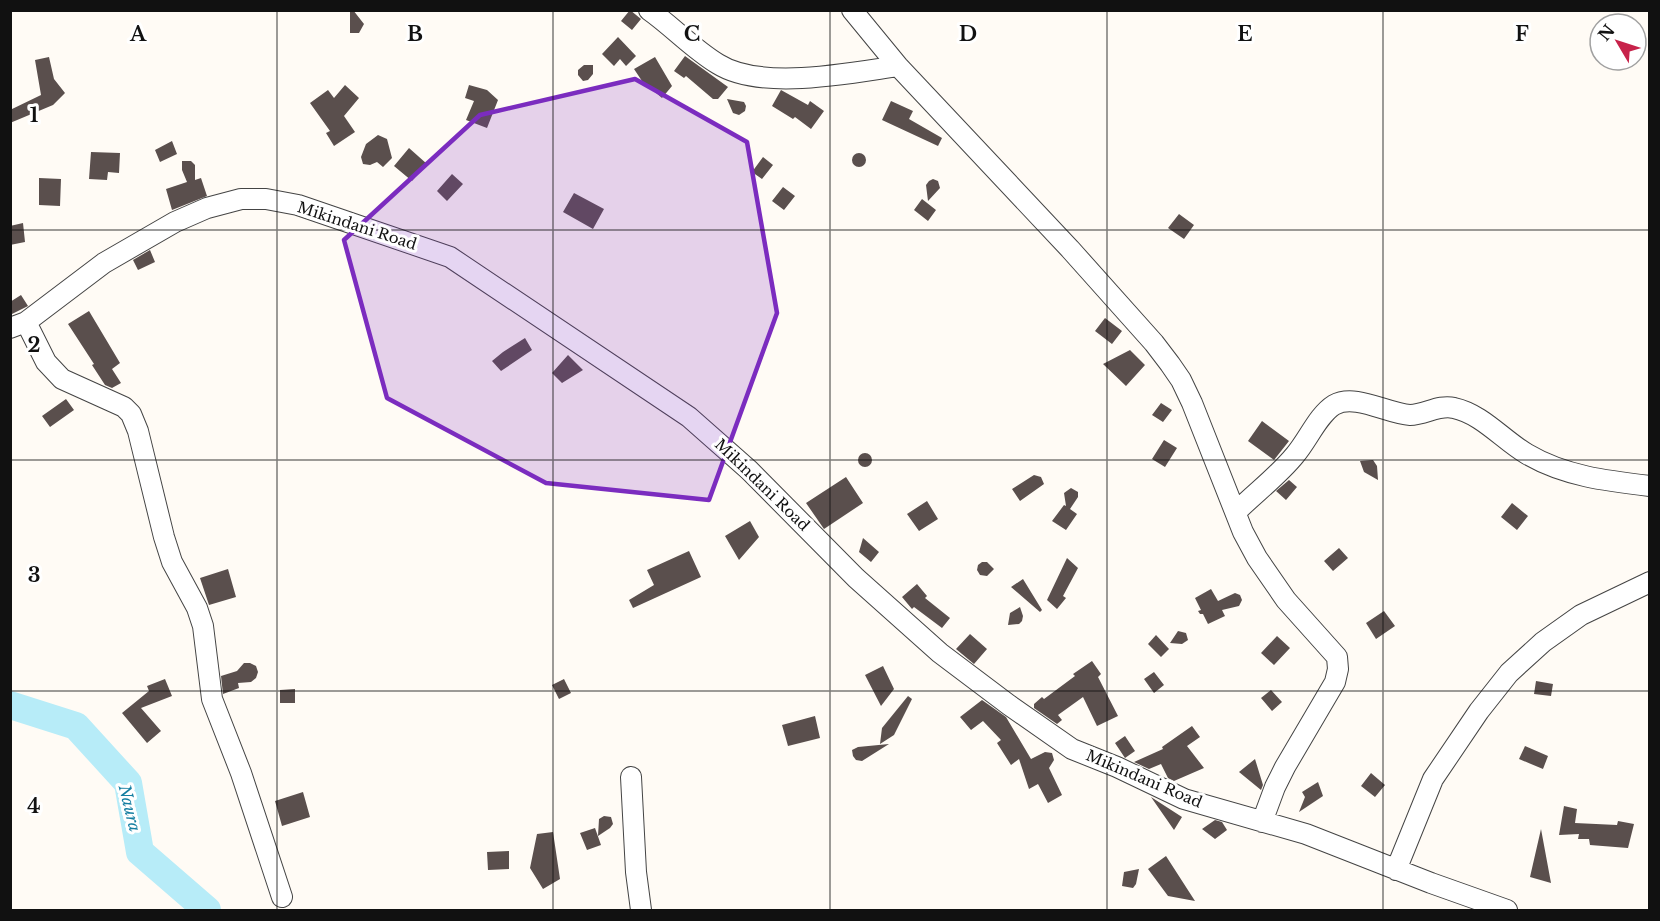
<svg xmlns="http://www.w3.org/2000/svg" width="1660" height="921" font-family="'Libre Baskerville',serif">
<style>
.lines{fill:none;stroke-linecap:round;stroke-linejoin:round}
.river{stroke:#b7ecf8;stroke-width:28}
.building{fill:#5a4f4d}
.street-casing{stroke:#444;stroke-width:22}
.street{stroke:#fff;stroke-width:20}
.marked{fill:#7b2cbf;fill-opacity:0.2;stroke:#7b2cbf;stroke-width:4.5;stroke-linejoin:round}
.grid{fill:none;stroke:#111;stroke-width:1.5;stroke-opacity:0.55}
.labels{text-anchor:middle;stroke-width:6;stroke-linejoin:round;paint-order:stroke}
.street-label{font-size:15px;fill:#111;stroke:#fff}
.water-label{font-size:16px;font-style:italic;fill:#147ea1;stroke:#fff}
.grid-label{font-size:20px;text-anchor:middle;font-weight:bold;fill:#111;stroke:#fff;stroke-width:6;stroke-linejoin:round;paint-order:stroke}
</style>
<rect width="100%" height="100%" fill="#fffbf5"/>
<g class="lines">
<path class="river" d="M10,705L76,726L128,783L140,852L207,910"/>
</g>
<path class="building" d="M350,10H353L364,24L359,33H350Z
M630,10L641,19L632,30L621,21Z
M618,37L636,56L626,66L620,59L614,66L602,54Z
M685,56L728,87L718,99H713L686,76L684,78L674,71Z
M49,57L54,79L65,93L53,105L10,123V110L41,95L35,60Z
M655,57L672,86L662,98L642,81L634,69Z
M584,65H593V74L588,80L583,81L578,75V70Z
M345,85L359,98L344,116L355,132L334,146L326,133L330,131L310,103L328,90L334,98Z
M469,85L487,90L498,100L487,128L466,120L474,101L465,98Z
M781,90L808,105L810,101L824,111L811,129L795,117L793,119L772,106Z
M727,99L744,102L746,106L745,111L739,115L733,113Z
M891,101L913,111L909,119L942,138L938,146L882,120Z
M378,135L387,139L392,158L383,167L377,162L370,165L363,164L361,157L366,144Z
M172,141L177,154L160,162L155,150Z
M409,148L427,164L412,181L394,166Z
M91,152L120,153L119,173L108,172L107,180L89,179Z
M852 160a7 7 0 1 1 14 0a7 7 0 1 1-14 0Z
M763,157L773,165L762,179L752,172Z
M182,161H191L195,165V180L201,178L207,196L172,210L166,189L187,182L182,170Z
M452,174L463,184L447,201L437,191Z
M39,178L61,179L60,206L39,205Z
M933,179L938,181L940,188L928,201L926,185L929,181Z
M783,187L795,196L784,210L772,201Z
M574,193L604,209L593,229L563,212Z
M922,199L936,210L928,221L914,210Z
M1179,214L1194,225L1184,239L1168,228Z
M23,223L25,242L10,245V226Z
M150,250L155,262L138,270L133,260Z
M21,295L28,306L10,315V302Z
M89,311L120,363L112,369L121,383L112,388L105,385L92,365L94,364L68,324Z
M1105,318L1122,331L1112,344L1095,331Z
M525,338L532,350L501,371L492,361L503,352Z
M1130,350L1145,365L1126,386L1103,364Z
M568,355L583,370L562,383L552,373Z
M66,399L74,410L50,427L42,416Z
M1161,403L1172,410L1163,422L1152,415Z
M1262,421L1289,441L1274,460L1248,441Z
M1164,440L1177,448L1165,467L1152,459Z
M858 460a7 7 0 1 1 14 0a7 7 0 1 1-14 0Z
M1373,460L1377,466L1378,480L1364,472L1360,461Z
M1034,475L1041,477L1044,484L1020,501L1012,489Z
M846,477L863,503L824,529L806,503Z
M1289,480L1297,487L1286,500L1276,491Z
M1071,488L1078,492V497L1070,509L1077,514L1066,530L1052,521L1064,505L1066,506L1064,493Z
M927,501L938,519L919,531L907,514Z
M1512,503L1528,516L1517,530L1501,517Z
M750,521L759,537L739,560L725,536Z
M863,538L879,552L871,562L859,552Z
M1339,548L1348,558L1333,571L1324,561Z
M689,551L701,577L633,608L629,600L654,585L647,570Z
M1067,558L1078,568L1063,596L1066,598L1057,609L1047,600Z
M982,562H987L994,569L987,576L980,575L977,570L978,565Z
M228,569L236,597L209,605L200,578Z
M1023,579L1042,610L1040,612L1011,587Z
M917,584L927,596L925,598L950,618L942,628L914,607L912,609L902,597Z
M1211,589L1218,601L1235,593L1240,595L1242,600L1239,606L1222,610L1225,616L1208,624L1203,614H1200L1198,611L1201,610L1195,598Z
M1020,607L1023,616L1022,621L1019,624L1008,625L1010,613Z
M1384,611L1395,626L1376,639L1366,623Z
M1178,631L1186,633L1188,640L1182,644L1170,643Z
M970,634L987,649L974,664L956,649Z
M1156,635L1169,649L1161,657L1148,644Z
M1277,636L1290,648L1274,665L1261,653Z
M1092,661L1101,674L1098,677L1118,716L1097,726L1083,697L1058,715L1062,720L1057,724L1034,708V704L1042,697L1044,699L1075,676L1073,674Z
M244,663H250L256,666L258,672L256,678L251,682L238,683L239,688L223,694L221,676L237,671Z
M883,666L894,689L881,706L865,675Z
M1154,672L1164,685L1154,693L1144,679Z
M165,679L172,696L141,708L161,731L147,743L122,713L149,691L147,686Z
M564,679L571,693L559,699L552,685Z
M1536,681L1553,684L1551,696L1534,694Z
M295,689V703H280V690Z
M1271,690L1282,702L1272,711L1261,698Z
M908,696L912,699L894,735L880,744L882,728Z
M982,700L1006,717L1031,759L1045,752L1052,753L1054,760L1049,768L1062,795L1048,803L1038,784L1029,789L1019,759L1011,765L997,743L1001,740L983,721L971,730L960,717Z
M815,716L820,738L788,746L782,725Z
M1192,726L1200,737L1187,746L1204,768L1174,781L1168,778L1161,764L1149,769L1134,762L1163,749L1162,747Z
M1125,736L1135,751L1125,758L1115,743Z
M889,744L862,761L856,760L853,756L852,750L858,747Z
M1525,746L1548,756L1543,769L1519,759Z
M1255,759L1263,785L1261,790L1239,772Z
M1371,773L1385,785L1375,797L1361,786Z
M1318,782L1323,796L1299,812L1305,797L1302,792Z
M303,792L310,817L282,826L275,801Z
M1151,797L1182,817L1174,830Z
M1564,806L1577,809L1575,823L1617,825L1618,821L1634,824L1628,848L1590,845L1589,839H1578L1579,834L1559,835Z
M604,816L611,817L613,824L610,828L598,836L599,819Z
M1215,820L1222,822L1227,830L1215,839L1202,829Z
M595,828L601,845L587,850L580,833Z
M1541,829L1551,883L1530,877Z
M553,832L560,879L543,889L530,868L537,834Z
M509,851V869L488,870L487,852Z
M1166,856L1195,901L1168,896L1148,869Z
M1139,869L1136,884L1133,888L1122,886L1124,872Z"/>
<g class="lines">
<g class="street-casing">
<path id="street" d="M649,10C673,27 693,49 718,64C761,91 849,73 898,66
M852,10L898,66L1070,249L1154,343L1170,364L1181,380L1192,403L1243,532L1257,558L1286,600L1337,657L1338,669L1335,682L1285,767L1275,787L1262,822
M26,322L46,362L62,379L124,407L131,414L138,431L164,537L172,562L197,608L203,626L212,699L241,773L282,897
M10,328L26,322L104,263L175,222L207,208L241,199H266L298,205L450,257L689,417L749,470L856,578L940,653L1009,705L1072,749L1117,767L1184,799L1306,834L1431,883L1507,910
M1236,512C1255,493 1278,476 1295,455C1308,440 1318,415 1334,405C1355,393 1388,414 1410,415C1425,415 1439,404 1454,408C1482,414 1503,440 1527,454C1564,476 1607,481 1650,486
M631,777L636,872L641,910
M1396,870L1433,779L1479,711L1509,673L1543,642L1581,615L1650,582"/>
</g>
<use href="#street" class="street"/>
</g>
<path class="marked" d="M635,79L747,142L777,313L709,500L546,483L387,398L344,240L480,115Z"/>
<path class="grid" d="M277,10V910M553,10V910M830,10V910M1107,10V910M1383,10V910M10,230H1650M10,460H1650M10,691H1650"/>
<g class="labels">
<g class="street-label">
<text transform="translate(357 226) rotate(18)" y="5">Mikindani Road</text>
<text transform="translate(762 485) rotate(44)" y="5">Mikindani Road</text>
<text transform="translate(1144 779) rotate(23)" y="5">Mikindani Road</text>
</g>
<g class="water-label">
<text transform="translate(130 808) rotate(76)" y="6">Naura</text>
</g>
</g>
<g class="grid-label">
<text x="138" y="41">A</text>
<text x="415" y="41">B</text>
<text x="692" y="41">C</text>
<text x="968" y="41">D</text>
<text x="1245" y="41">E</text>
<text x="1522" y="41">F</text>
<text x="34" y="122">1</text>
<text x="34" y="352">2</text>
<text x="34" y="582">3</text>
<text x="34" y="813">4</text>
</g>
<rect width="1660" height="921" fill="none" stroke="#111111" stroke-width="24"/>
<g transform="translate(1618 42) rotate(309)"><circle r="28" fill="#ffffff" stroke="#a0a0a0" stroke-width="1.5"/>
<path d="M0-4.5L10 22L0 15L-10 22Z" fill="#c7224a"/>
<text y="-9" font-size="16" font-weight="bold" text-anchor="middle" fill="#111111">N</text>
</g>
</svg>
